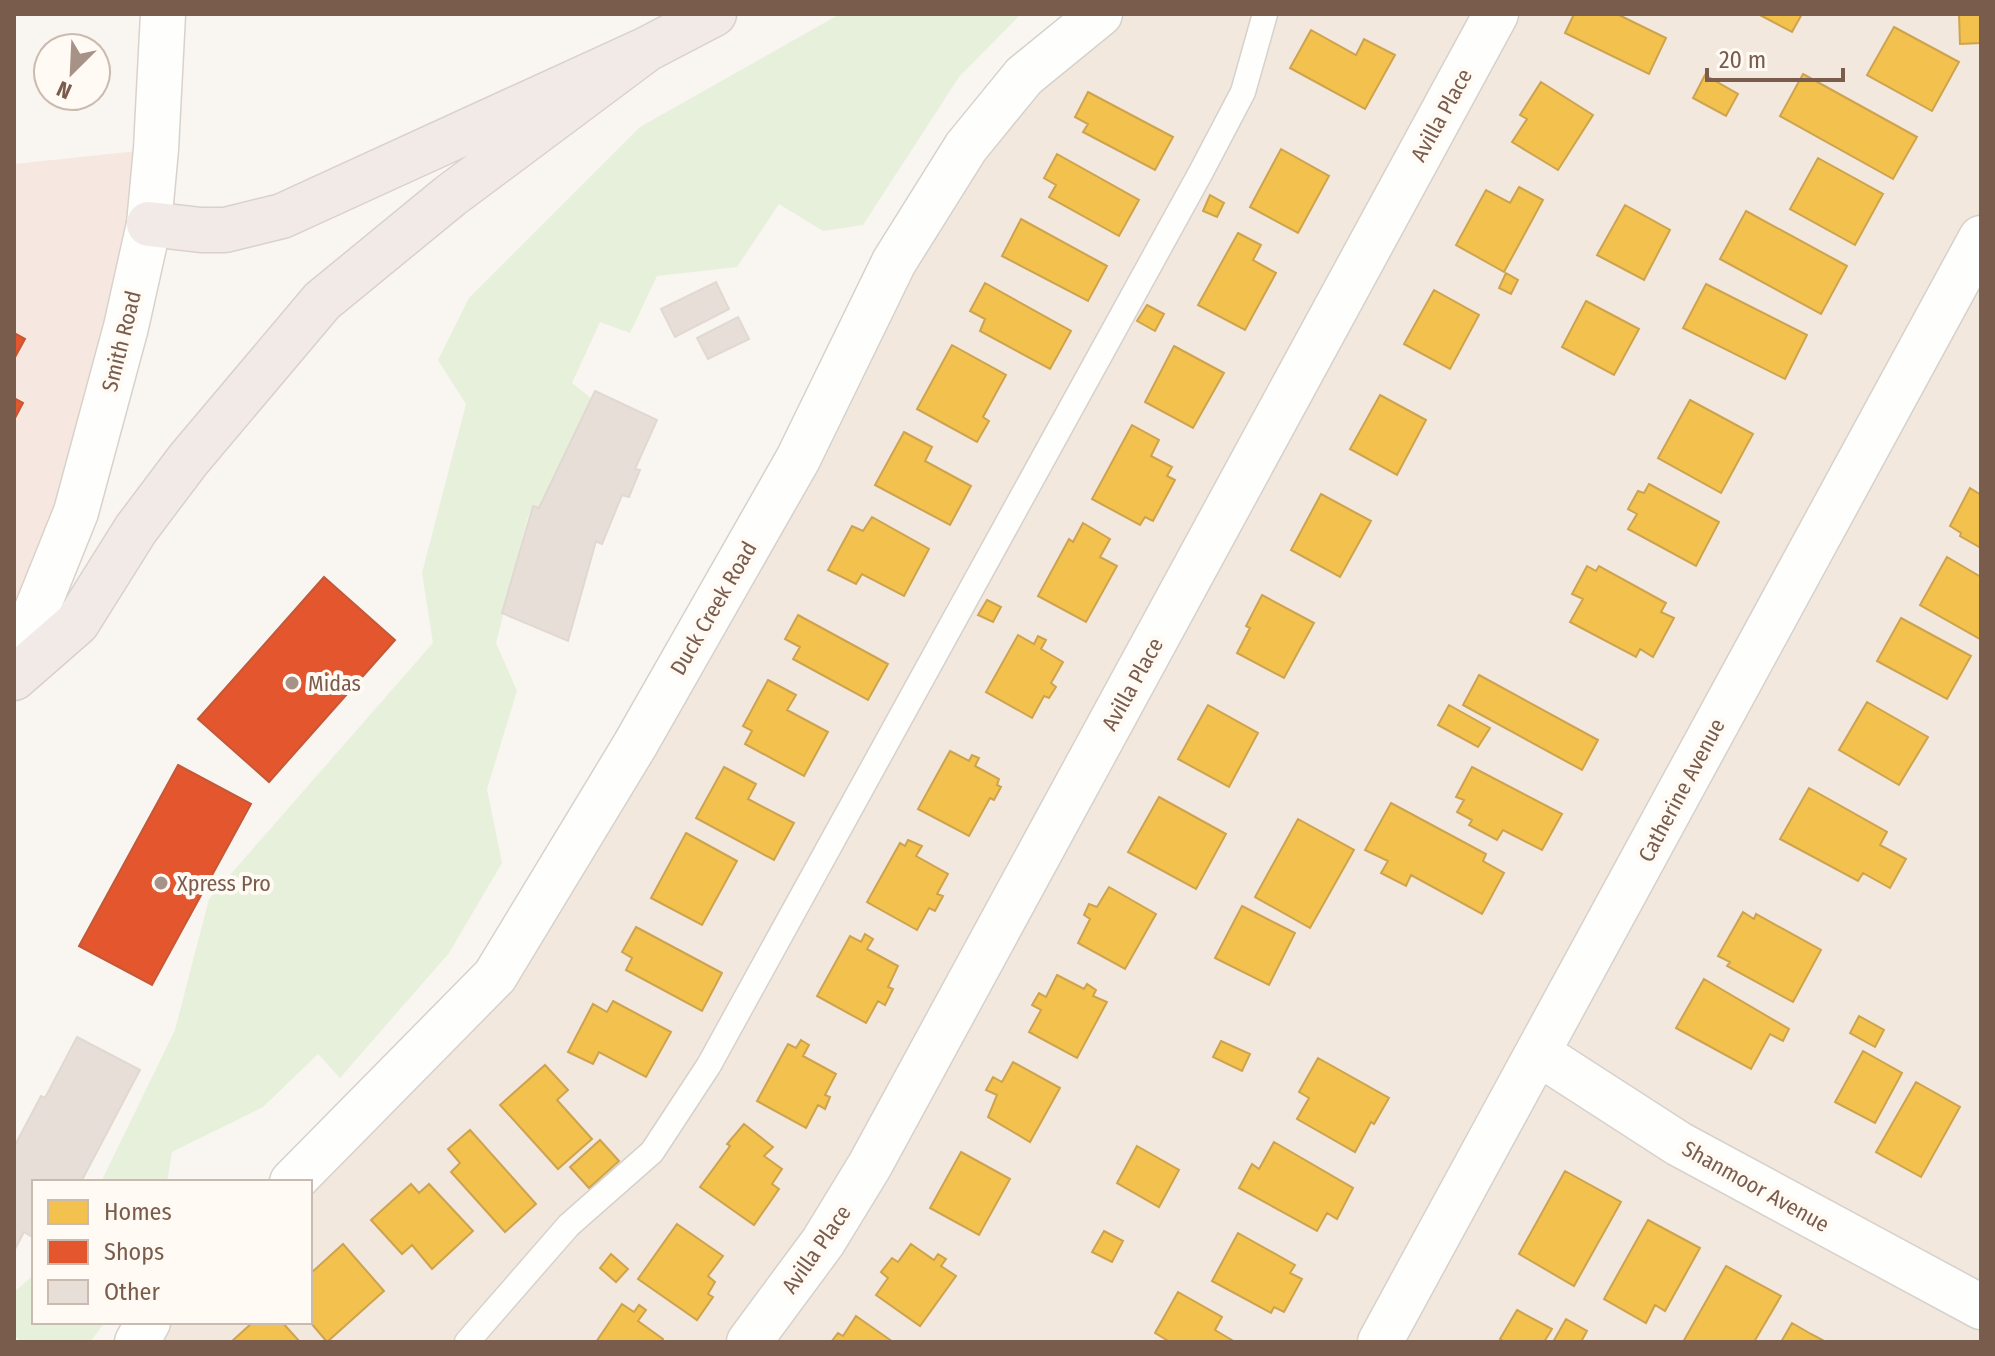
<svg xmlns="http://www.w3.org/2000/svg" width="1995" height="1356" font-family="'Fira Sans Condensed',sans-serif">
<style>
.residential{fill:#f2e8de}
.commercial{fill:#f6e8e1}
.green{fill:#e7f0db}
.homes{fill:#f2c14e;stroke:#cea34e;stroke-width:2}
.shops{fill:#e4572e;stroke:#c45837;stroke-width:2}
.building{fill:#e6ded7;stroke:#e2d8d2;stroke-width:2}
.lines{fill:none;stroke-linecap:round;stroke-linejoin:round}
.service-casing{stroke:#d7d1cb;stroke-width:27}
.minor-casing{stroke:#d7d1cb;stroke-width:47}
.secondary-casing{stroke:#d9d2cb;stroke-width:47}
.motorway-casing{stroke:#dad1cc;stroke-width:47}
.service{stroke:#fefefd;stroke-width:24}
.minor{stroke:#fefefd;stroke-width:44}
.secondary{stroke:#fefefd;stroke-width:44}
.motorway{stroke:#f2eae7;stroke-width:44}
.poi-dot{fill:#a69286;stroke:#fffaf3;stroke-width:3}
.labels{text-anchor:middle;stroke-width:8;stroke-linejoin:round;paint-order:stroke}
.street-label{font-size:22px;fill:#7a5c4d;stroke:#fffaf3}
.poi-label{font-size:22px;fill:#7a5c4d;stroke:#fffaf3;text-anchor:start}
</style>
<rect width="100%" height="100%" fill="#f9f5f0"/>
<path class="residential" d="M1100,14H1981V1342H137L148,1322H310V1182L495,976L894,262Z"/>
<path class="commercial" d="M156,149L14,654V164Z"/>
<path class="green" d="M840,14H1021L959,77L863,225L823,231L779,204L737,267L657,276L630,333L600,322L572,383L592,399L539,508L532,506L527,520L496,643L517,691L487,789L502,863L449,953L340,1078L318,1054L263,1107L172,1152L167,1182H101L175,1030L209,899L433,643L422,573L466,404L438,360L469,298L640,127Z
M34,1275V1322H105L90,1342H22L14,1335V1292Z"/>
<path class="homes" d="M1574,14H1617L1666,38L1649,74L1565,33Z
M1758,14H1802L1792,32Z
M1959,14H1981V43L1960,44Z
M1894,27L1959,62L1932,111L1867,75Z
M1311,30L1356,55L1364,39L1395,55L1365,109L1290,68Z
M1803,74L1917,137L1893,179L1780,116Z
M1705,75L1738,94L1726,116L1693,98Z
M1541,82L1593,115L1558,170L1512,142L1527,119L1520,115Z
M1088,92L1173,137L1155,170L1083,132L1088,124L1075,117Z
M1281,149L1329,176L1298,233L1250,207Z
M1057,154L1139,200L1119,236L1049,197L1056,185L1044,178Z
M1818,158L1883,194L1855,245L1790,209Z
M1519,187L1543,200L1504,272L1456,245L1486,190L1510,203Z
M1210,195L1224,203L1217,217L1203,211Z
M1625,205L1670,230L1644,280L1597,255Z
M1746,211L1847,266L1821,314L1720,259Z
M1021,219L1107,266L1088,301L1002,256Z
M1238,233L1261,245L1253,260L1276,273L1245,330L1198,305Z
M1506,273L1518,280L1511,294L1499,288Z
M985,283L1071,331L1050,369L980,331L985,319L970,311Z
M1706,284L1807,335L1785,379L1683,328Z
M1434,290L1479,315L1450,369L1404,344Z
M1586,301L1639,329L1614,375L1562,347Z
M1147,305L1164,314L1155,331L1137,321Z
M952,345L1006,375L983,417L989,421L977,442L917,409Z
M1174,346L1224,373L1193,428L1145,402Z
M1380,395L1426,420L1397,475L1350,449Z
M1690,400L1753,434L1721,493L1658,458Z
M1132,425L1159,440L1151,456L1172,467L1167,476L1175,480L1153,521L1145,517L1140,525L1092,499Z
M904,432L932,447L925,461L971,486L950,525L875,485Z
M1649,484L1719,522L1696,566L1628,529L1637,514L1628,509L1638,491L1644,493Z
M1970,488L1981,495V548L1960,536L1961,533L1950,526Z
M1321,494L1371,521L1340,577L1291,550Z
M872,517L929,549L904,596L862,574L856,584L828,570L852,526L863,531Z
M1083,523L1110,539L1100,557L1117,566L1086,622L1038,596L1069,539L1073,542Z
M1947,557L1981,577L1980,639L1920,605Z
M1587,566L1596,571L1599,566L1666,603L1661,612L1674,618L1653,657L1640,649L1636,657L1570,622L1583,599L1572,594Z
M1262,595L1314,623L1284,678L1237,653L1250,628L1246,626Z
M987,600L1001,607L993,622L978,615Z
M798,615L888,664L868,700L793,659L800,647L785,639Z
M1901,618L1971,656L1947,699L1877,661Z
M1018,635L1034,644L1038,636L1046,640L1041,649L1063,662L1051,683L1056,687L1049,698L1044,696L1032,718L986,692Z
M1479,675L1598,740L1582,770L1463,705Z
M768,680L796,695L787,710L828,732L804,776L745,744L752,731L743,726Z
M1867,702L1928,737L1899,785L1839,750Z
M1208,705L1258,733L1229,787L1178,759Z
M1449,705L1490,728L1478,747L1438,725Z
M950,751L969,761L972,755L979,758L975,766L999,779L997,785L1001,787L994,800L990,798L969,836L918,809Z
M724,767L756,784L748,799L794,823L774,860L696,818Z
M1472,767L1562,814L1542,850L1503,830L1497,840L1469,825L1472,820L1457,812L1464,800L1456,797Z
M1809,788L1887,832L1880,845L1906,859L1890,888L1863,873L1858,881L1780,839Z
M1159,797L1226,834L1196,889L1128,852Z
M1391,803L1486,854L1483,861L1504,873L1482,914L1411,875L1406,886L1381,873L1388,861L1365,850Z
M1298,819L1354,850L1310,928L1255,897Z
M686,833L737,861L702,925L651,898Z
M908,840L922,846L916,856L948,874L937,894L943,896L935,911L929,908L917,930L867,902L900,843L905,846Z
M1109,887L1156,914L1125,969L1078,943L1090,919L1084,915L1089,904L1097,907Z
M1242,906L1295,933L1269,985L1215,958Z
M1743,912L1754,919L1756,914L1821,950L1793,1002L1727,966L1730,962L1718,956Z
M636,927L722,973L702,1011L626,970L632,958L622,952Z
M865,934L873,939L867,949L898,966L888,987L893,989L885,1005L878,1001L866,1023L817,996L850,936L861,942Z
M1057,975L1084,989L1087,984L1096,990L1093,996L1107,1002L1077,1058L1029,1032L1041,1010L1032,1005L1039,993L1046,997Z
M1704,979L1789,1029L1783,1041L1770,1034L1751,1069L1676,1028Z
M613,1001L671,1032L646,1077L599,1052L593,1064L568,1052L593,1004L607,1012Z
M1859,1016L1884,1030L1875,1047L1850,1033Z
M801,1040L809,1045L803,1056L836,1074L825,1095L830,1097L825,1109L818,1105L806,1128L757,1101L788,1044L796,1048Z
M1221,1041L1250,1054L1242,1071L1213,1057Z
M1863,1051L1902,1073L1875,1123L1835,1102Z
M1318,1058L1389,1098L1374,1124L1371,1122L1355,1152L1297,1119L1309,1098L1299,1092Z
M1013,1062L1060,1088L1030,1142L988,1117L997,1095L986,1090L993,1077L1002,1082Z
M545,1065L568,1090L557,1100L592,1139L558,1169L500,1105Z
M1916,1082L1960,1107L1921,1177L1876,1152Z
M744,1124L773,1147L764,1156L782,1169L772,1184L779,1189L754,1225L700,1187L730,1146L727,1144Z
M470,1130L536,1204L505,1232L451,1172L460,1163L448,1149Z
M600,1140L619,1161L589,1188L570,1167Z
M1274,1142L1353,1188L1337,1219L1327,1213L1317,1231L1239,1188L1252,1164L1259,1169Z
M1137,1146L1179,1170L1159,1207L1117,1183Z
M961,1152L1010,1179L979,1235L930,1208Z
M1565,1171L1621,1202L1574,1286L1519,1254Z
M411,1184L419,1193L429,1184L473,1231L432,1269L412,1245L402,1254L371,1220Z
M1648,1220L1700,1248L1665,1311L1655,1305L1646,1323L1604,1299Z
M677,1224L723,1256L708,1276L715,1282L708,1294L713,1297L697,1320L638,1279Z
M1104,1231L1123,1241L1112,1262L1092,1252Z
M1238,1233L1295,1265L1290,1273L1302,1279L1284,1312L1274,1307L1271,1313L1212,1281Z
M343,1244L384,1291L327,1342L310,1322V1274Z
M911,1244L934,1260L938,1254L946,1259L941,1266L956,1276L920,1326L876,1295L888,1278L881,1272L892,1258L898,1262Z
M611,1254L628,1269L616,1282L600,1268Z
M1726,1266L1781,1296L1754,1342H1683Z
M1178,1292L1222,1317L1215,1330L1235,1342H1170L1155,1333Z
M622,1304L634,1312L639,1305L646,1310L638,1321L663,1339L661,1342H596Z
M1517,1310L1552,1329L1544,1342H1505L1500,1339Z
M856,1316L893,1342H831L838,1333L843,1336Z
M1566,1319L1587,1331L1581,1342H1553Z
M253,1322H282L300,1342H231Z
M1792,1323L1811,1334L1826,1342H1781Z"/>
<path class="shops" d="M14,333L25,339L14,359Z
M14,398L23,403L14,420Z
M324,577L395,640L269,782L198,719Z
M178,765L251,804L152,985L79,946Z"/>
<path class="building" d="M716,282L729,309L675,337L661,309Z
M738,317L749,339L708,359L697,338Z
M595,391L657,420L635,469L640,470L629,497L622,495L602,544L596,541L568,641L502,613L533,506L539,508Z
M77,1037L140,1070L81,1182H34V1238L24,1232L14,1251V1147L41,1096L45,1098Z"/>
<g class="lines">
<g class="service-casing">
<path id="service" d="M467,1342L569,1225L652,1152L709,1065L1201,172L1243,92L1265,14"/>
</g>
<g class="minor-casing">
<path id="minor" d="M1538,1053L1679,1144L1981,1307
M292,1182L495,976L635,745L798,459L894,262L966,147L1024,76L1100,14
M137,1342L148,1322
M749,1342L823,1242L870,1165L1496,14
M1380,1342L1981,238"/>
</g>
<g class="secondary-casing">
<path id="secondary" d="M14,654L37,609L76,512L126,327L149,224L156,149L163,14"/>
</g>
<g class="motorway-casing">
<path id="motorway" d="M149,224L201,230H225L282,216L647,49L714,14
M14,678L77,623L136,529L188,460L322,301L450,196L647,49"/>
</g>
<use href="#service" class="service"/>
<use href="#minor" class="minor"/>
<use href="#secondary" class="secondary"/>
<use href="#motorway" class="motorway"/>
</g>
<g class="poi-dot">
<circle cx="292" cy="683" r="8"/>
<circle cx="161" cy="883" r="8"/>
</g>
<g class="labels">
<g class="street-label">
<text transform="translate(1441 115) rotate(-61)" y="8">Avilla Place</text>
<text transform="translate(121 341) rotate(-76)" y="8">Smith Road</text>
<text transform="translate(713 608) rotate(-60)" y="8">Duck Creek Road</text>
<text transform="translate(1132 684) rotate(-61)" y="8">Avilla Place</text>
<text transform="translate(1681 790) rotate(-62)" y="8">Catherine Avenue</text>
<text transform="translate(1756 1186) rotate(29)" y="8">Shanmoor Avenue</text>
<text transform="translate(816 1249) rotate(-55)" y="8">Avilla Place</text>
</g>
<g class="poi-label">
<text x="308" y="691">Midas</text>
<text x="177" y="891">Xpress Pro</text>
</g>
</g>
<rect width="1995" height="1356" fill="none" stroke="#7a5c4d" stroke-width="32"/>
<rect x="32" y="1180" width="280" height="144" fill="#fffaf3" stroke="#cabbb1" stroke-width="2"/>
<rect x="48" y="1200" width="40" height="24" fill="#f2c14e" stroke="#cabbb1" stroke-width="2"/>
<text x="104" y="1220" font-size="24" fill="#7a5c4d">Homes</text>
<rect x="48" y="1240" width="40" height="24" fill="#e4572e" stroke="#cabbb1" stroke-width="2"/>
<text x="104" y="1260" font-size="24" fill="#7a5c4d">Shops</text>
<rect x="48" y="1280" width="40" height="24" fill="#e6ded7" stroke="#cabbb1" stroke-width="2"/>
<text x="104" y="1300" font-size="24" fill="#7a5c4d">Other</text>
<g transform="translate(72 72) rotate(204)"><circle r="38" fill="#fffaf3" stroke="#cabbb1" stroke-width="2"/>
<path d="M0-6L14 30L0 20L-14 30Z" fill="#a69286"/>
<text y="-12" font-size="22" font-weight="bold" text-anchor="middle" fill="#7a5c4d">N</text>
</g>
<path d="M1707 68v12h136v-12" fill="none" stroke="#7a5c4d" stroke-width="4"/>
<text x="1719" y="68" font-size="24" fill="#7a5c4d" stroke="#fffaf3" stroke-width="6" paint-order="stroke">20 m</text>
</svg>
